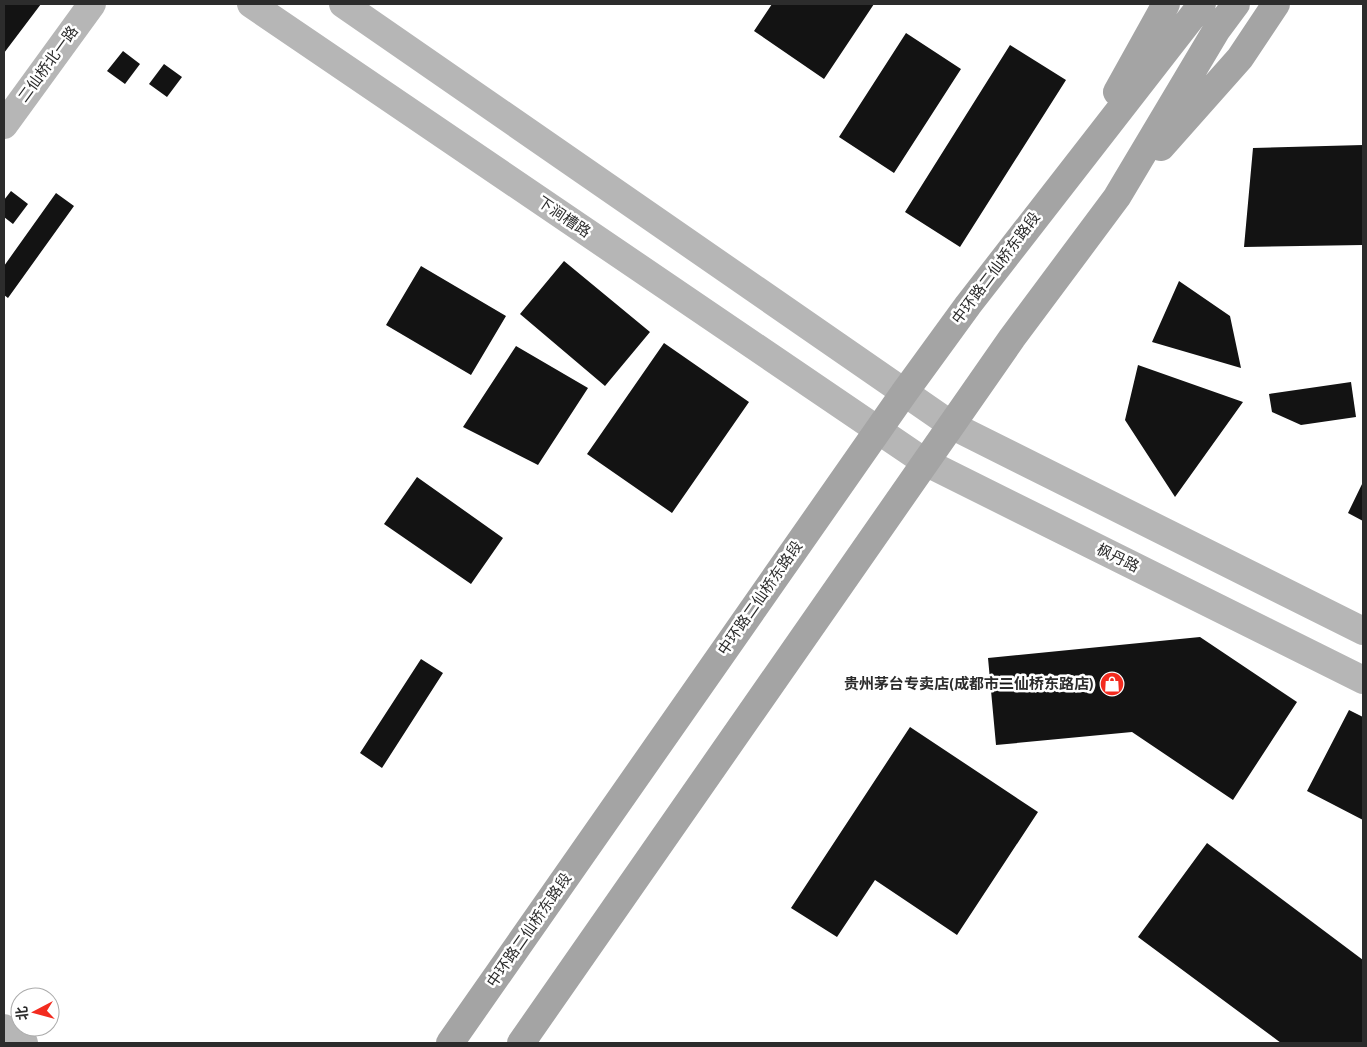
<svg xmlns="http://www.w3.org/2000/svg" width="1367" height="1047" font-family="'Public Sans','Noto Sans SC',sans-serif">
<style>
.building{fill:#131313}
.lines{fill:none;stroke-linecap:round;stroke-linejoin:round}
.secondary{stroke:#b6b6b6;stroke-width:28}
.primary{stroke:#a4a4a4;stroke-width:28}
.labels{text-anchor:middle;stroke-width:5;stroke-linejoin:round;paint-order:stroke}
.street-label{font-size:15px;fill:#2c2c2c;stroke:#fff}
.poi-label{font-size:15px;font-weight:bold;fill:#2c2c2c;stroke:#fff;text-anchor:end}
</style>
<rect width="100%" height="100%" fill="#fff"/>
<path class="building" d="M4,4H41L4,53Z
M772,4H874L824,79L754,31Z
M906,33L961,69L894,173L839,137Z
M1010,45L1066,80L960,247L905,212Z
M123,51L140,64L125,84L107,71Z
M164,64L182,77L167,97L149,84Z
M1363,145V245L1244,247L1253,148Z
M11,191L28,204L13,224L4,217V200Z
M56,193L74,206L8,298L4,295V266Z
M564,261L650,332L605,386L520,314Z
M421,266L506,316L471,375L386,325Z
M1179,281L1230,316L1241,368L1152,342Z
M664,343L749,402L672,513L587,454Z
M516,346L588,388L538,465L463,427Z
M1138,365L1243,402L1175,497L1125,420Z
M1351,382L1356,417L1301,425L1272,412L1269,394Z
M417,477L503,538L471,584L384,524Z
M1363,482V521L1348,513Z
M1200,637L1297,702L1233,800L1132,732L996,745L988,658Z
M421,659L443,673L382,768L360,753Z
M1349,710L1363,717V820L1307,791Z
M910,727L1038,812L957,935L875,880L837,937L791,908Z
M1207,843L1363,960V1043H1281L1138,937Z"/>
<g class="lines">
<path class="secondary" d="M251,4L925,462L1363,680
M343,4L953,426L1363,631
M4,125L92,4
M4,1028L24,1043"/>
<path class="primary" d="M1117,92L1166,4
M1161,147L1240,58L1276,4
M450,1043L904,393L968,305L1202,4
M521,1043L1012,338L1117,197L1216,31L1236,4"/>
</g>
<defs>
<g id="shop-disc" transform="scale(1.25)"><circle r="9.5" fill="#f32b1f" stroke="#fff"/><path d="M-5-2.5h2.3a2.7 3.5 0 0 1 5.4 0H5L5.5 6h-11ZM-1.5-2.5h3a1.5 2.3 0 0 0-3 0Z" fill="#fff"/></g>
</defs>
<g fill-rule="evenodd">
<use href="#shop-disc" x="1112" y="684"/>
</g>
<g class="labels">
<g class="street-label">
<text transform="translate(48 64) rotate(-54)" y="5">二仙桥北一路</text>
<text transform="translate(564 217) rotate(34)" y="5">下涧槽路</text>
<text transform="translate(996 268) rotate(-53)" y="5">中环路二仙桥东路段</text>
<text transform="translate(1118 558) rotate(26)" y="5">枫丹路</text>
<text transform="translate(760 598) rotate(-55)" y="5">中环路二仙桥东路段</text>
<text transform="translate(529 930) rotate(-55)" y="5">中环路二仙桥东路段</text>
</g>
<g class="poi-label">
<text x="1094" y="689">贵州茅台专卖店(成都市二仙桥东路店)</text>
</g>
</g>
<rect width="1367" height="1047" fill="none" stroke="#2c2c2c" stroke-width="10"/>
<g transform="translate(35 1012) rotate(264)"><circle r="24" fill="#ffffff" stroke="#ababab"/>
<path d="M0-4L9 19L0 12L-9 19Z" fill="#f32b1f"/>
<text y="-8" font-size="14" font-weight="bold" text-anchor="middle" fill="#2c2c2c">北</text>
</g>
</svg>
